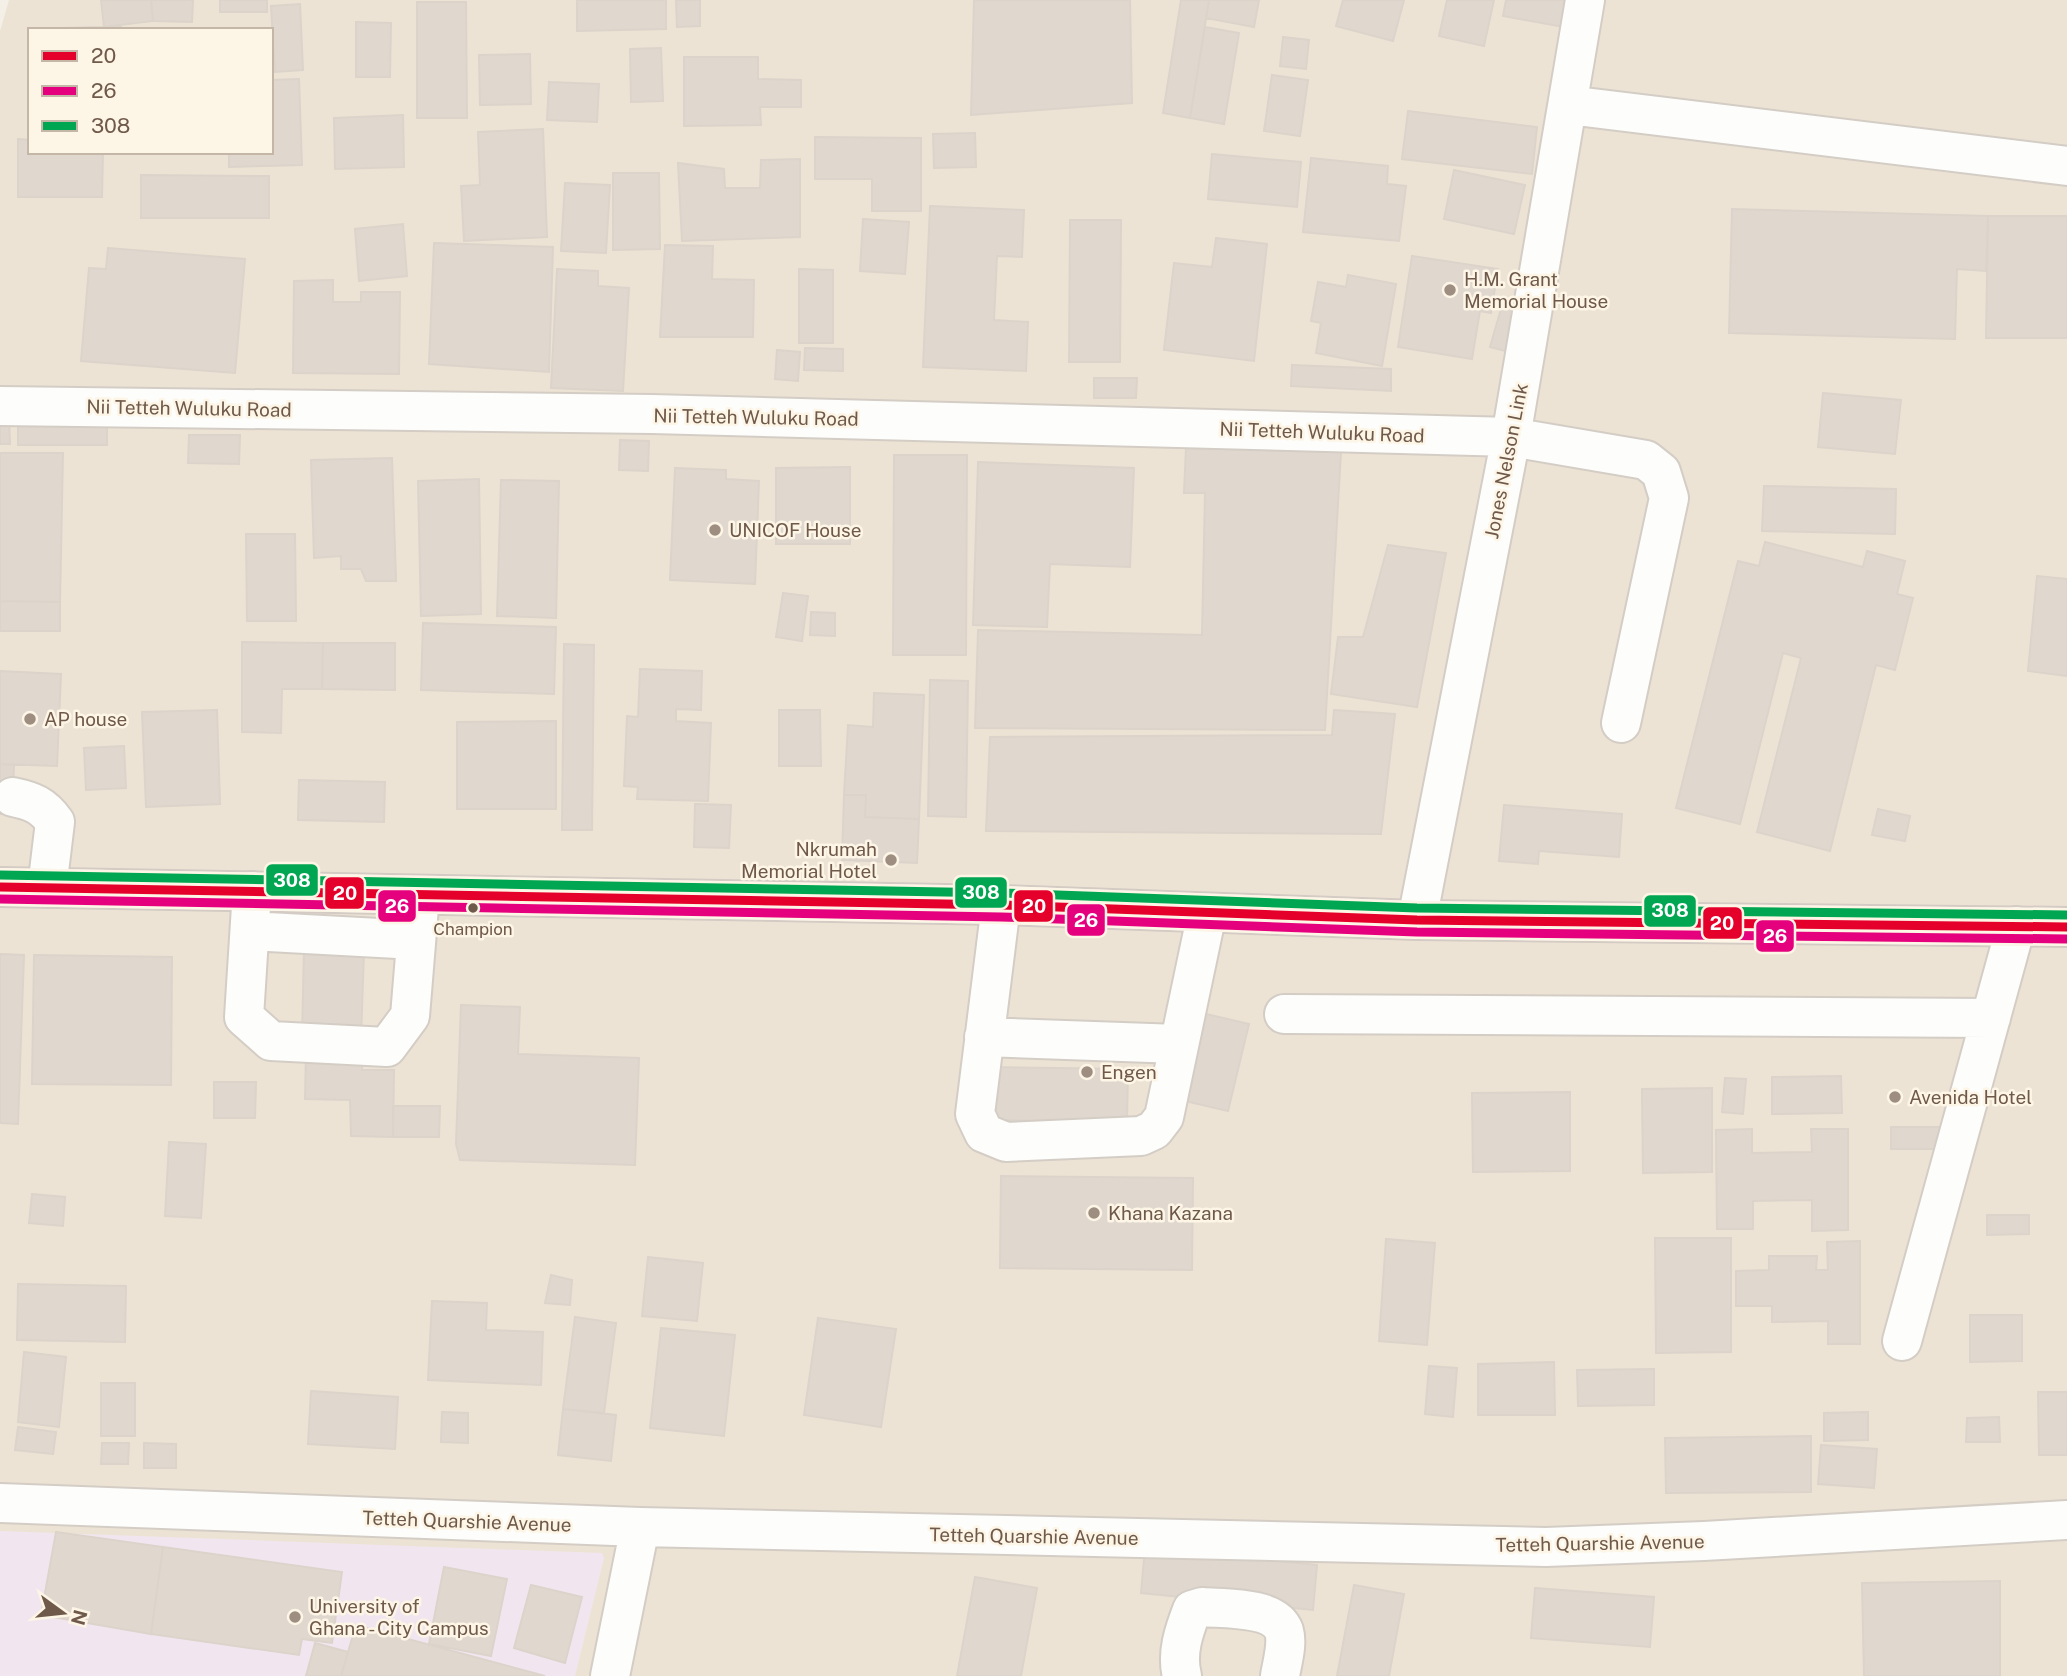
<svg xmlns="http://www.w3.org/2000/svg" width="2067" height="1676" font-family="'Public Sans',sans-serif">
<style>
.residential{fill:#ede3d4;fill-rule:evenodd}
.education{fill:#f1e6ef}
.building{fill:#e0d8cf;stroke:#dcd3ca;stroke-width:2}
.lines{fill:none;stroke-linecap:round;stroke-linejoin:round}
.minor-casing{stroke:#d3cdc5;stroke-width:42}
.major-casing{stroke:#d3cbc4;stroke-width:42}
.minor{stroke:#fdfdfb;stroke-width:38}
.major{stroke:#f1ece4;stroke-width:38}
.bus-1-casing{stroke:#fdf5e6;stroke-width:14}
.bus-2-casing{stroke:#fdf5e6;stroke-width:14}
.bus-3-casing{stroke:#fdf5e6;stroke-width:14}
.bus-1{stroke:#e4002b;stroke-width:9}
.bus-2{stroke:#e5007d;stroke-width:9}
.bus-3{stroke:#00a651;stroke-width:9}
.poi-dot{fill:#9e8e81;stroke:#fdf5e6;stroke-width:2.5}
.bus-dot{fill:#6f594a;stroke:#fdf5e6;stroke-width:2.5}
.labels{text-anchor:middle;stroke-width:5;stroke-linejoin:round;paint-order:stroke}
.bus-label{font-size:17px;fill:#6f594a;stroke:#fdf5e6}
.poi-label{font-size:19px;fill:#6f594a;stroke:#fdf5e6;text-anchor:start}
.street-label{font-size:19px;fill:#6f594a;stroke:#fdf5e6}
.line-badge{stroke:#fdf5e6;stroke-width:2.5}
.badge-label{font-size:19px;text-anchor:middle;font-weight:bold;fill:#fff}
</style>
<rect width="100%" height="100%" fill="#f4f0e7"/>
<path class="residential" d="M9,0H2067V1676H0V31ZM30,30H271V152H30Z"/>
<path class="education" d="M0,1531L602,1553L604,1558L575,1676H0Z"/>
<path class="building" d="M101,0H151L153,21L104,27Z
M151,0H193L192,22L153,21Z
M220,0H267V12H220Z
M577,0H666V29L577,31Z
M676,0H700V26L677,27Z
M974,0H1130L1132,103L971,115Z
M1181,0H1209L1190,118L1163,113Z
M1209,0H1259L1254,27L1206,18Z
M1343,0H1404L1393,41L1336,26Z
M1447,0H1494L1484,46L1439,36Z
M1506,0H1568L1564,27L1503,16Z
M417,2H466L467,118H417Z
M300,4L303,70L275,72L271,6Z
M356,22L391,23L390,77H356Z
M104,27H121V30H64V28Z
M1205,27L1239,33L1224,124L1190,118Z
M1283,37L1309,40L1306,69L1280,66Z
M661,48L663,101L631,102L630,49Z
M530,54L531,104L480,105L479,55Z
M684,57H758V79L801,80V107H760L761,125L684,126Z
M1272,75L1308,80L1300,136L1264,131Z
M299,79L302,165L229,167V152H271V80Z
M549,82L599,84L597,122L547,120Z
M1408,111L1537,127L1532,174L1402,159Z
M403,115L404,167L335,169L334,118Z
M543,129L547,237L464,241L461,186L480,185L478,132Z
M975,133L976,167L934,168L933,134Z
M815,137L921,138V211H872V179H815Z
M18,139L30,140V152H103L102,197H18Z
M1212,154L1301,162L1297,207L1208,199Z
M1311,158L1388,166L1387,184L1406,186L1399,241L1303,232Z
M800,159V237L682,241L678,163L724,169L725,188H760L761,160Z
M1454,170L1525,185L1514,234L1444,219Z
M613,173H659L660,249L613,250Z
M141,175L269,176V218H141Z
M565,183L610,185L606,253L561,251Z
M930,206L1024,210L1022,257L997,256L994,320L1028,322L1026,371L923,367Z
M1732,209L1988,216L1986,271L1957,269L1955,339L1729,333Z
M1988,216H2067V338H1986Z
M863,219L909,222L905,274L860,271Z
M1070,220H1121L1120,362H1069Z
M403,224L407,276L359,281L355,229Z
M1216,238L1267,244L1254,361L1164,350L1174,263L1212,267Z
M434,243L553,247L549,372L429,364Z
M665,245L713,246L712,279L754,280L753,337H660Z
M108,248L245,259L235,373L81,361L89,268L106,269Z
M1412,256L1498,269L1491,313L1480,311L1472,359L1398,347Z
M557,269L598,271V286L629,288L623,391L551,388Z
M799,269L833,270V343H799Z
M1348,275L1396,284L1382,366L1316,353L1321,323L1311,321L1318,282L1346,287Z
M333,280V302H361V292H400L399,374L293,373L294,281Z
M1503,302L1522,307L1509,352L1490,347Z
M805,348L843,349V371L804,370Z
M777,350L800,352L798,381L775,379Z
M1292,365L1391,369V391L1291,386Z
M1094,378H1137L1136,398H1094Z
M1823,393L1901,400L1895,454L1818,447Z
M18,417L107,418V445H18Z
M0,419H9L10,444H0Z
M189,435H240L239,464L188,463Z
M620,440L649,441L648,471L619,470Z
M1186,448L1341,452L1325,730L975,728L978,630L1202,635L1205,493H1184Z
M0,453H63L60,602L0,601Z
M894,455H967L966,655H893Z
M392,458L396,581H366L361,569H341V556L314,558L311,460Z
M978,462L1134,468L1130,567L1050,564L1047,627L973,625Z
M850,467V544H776V468Z
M675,468L726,470V479L759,481L755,584L670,580Z
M479,479L481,614L421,616L418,481Z
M501,480L559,481L556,618L497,616Z
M1764,486L1896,489L1895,534L1762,531Z
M246,534H295L296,621H247Z
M1765,542L1863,567L1867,551L1905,561L1897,594L1913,598L1895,670L1876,665L1830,851L1757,832L1801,658L1783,653L1740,824L1676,808L1738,561L1759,566Z
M1388,545L1446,553L1417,707L1331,694L1338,637H1363Z
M2037,576L2067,579V676L2028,671Z
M783,593L808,596L802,641L776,637Z
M0,601L60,602V631H0Z
M811,612L835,613V636L810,635Z
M423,623L556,627L554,694L421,690Z
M242,642L323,643L322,689H282L281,733L242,732Z
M323,643H395V690L322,689Z
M564,644L594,645L592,830H562Z
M640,669L702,671L701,710L676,709V721L711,723L708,801L637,799L638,787L624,786L627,716L638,717Z
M0,671L61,674L57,766L0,764Z
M930,680L968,681L966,817L928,816Z
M874,693L924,695L919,819L865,817L866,795H844L848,725L873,727Z
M217,710L220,804L146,807L142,712Z
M779,710H820L821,766H779Z
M1334,710L1395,714L1381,834L986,831L990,737L1332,735Z
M556,721V809H457V722Z
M124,746L126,788L86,790L84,748Z
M0,764L14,765L12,815L0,814Z
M299,780L385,782L384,822L298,820Z
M844,795H866L865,817L919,819L917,863L842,860Z
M695,804L731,805L729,848L694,847Z
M1504,805L1622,814L1619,857L1539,851L1538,864L1499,861Z
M1878,809L1910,816L1905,841L1872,835Z
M304,949L364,950L361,1038L302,1037Z
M0,954L24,955L18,1124L0,1123Z
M34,955L172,957L171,1085L32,1084Z
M461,1005L520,1007L518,1054L639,1058L635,1165L460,1160L456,1144Z
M1206,1014L1249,1024L1228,1111L1185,1101Z
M306,1050L362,1052V1070H394L393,1137L351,1136L350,1100L305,1099Z
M987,1067L1128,1069L1127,1122L986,1120Z
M1841,1076L1842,1113L1772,1114V1077Z
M1725,1078L1746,1079L1743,1114L1722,1112Z
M214,1082H256L255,1118H214Z
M1712,1088V1172L1643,1173L1642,1089Z
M1570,1092V1171L1473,1172L1472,1093Z
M393,1106H440L439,1137H393Z
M1891,1127H1941V1149H1891Z
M1752,1129V1153L1812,1152L1811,1129H1848V1230L1812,1231V1200L1753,1201V1229H1717L1716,1130Z
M169,1142L206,1144L201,1218L165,1216Z
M1001,1176L1193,1178L1192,1270L1000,1268Z
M32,1194L65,1197L63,1226L29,1223Z
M1987,1215H2029V1234L1987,1235Z
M1655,1238H1731V1352L1656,1353Z
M1386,1239L1435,1243L1427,1345L1379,1341Z
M1860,1241V1344H1828V1321L1772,1322V1306H1736V1271L1769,1270V1256H1817L1816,1270H1828L1827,1242Z
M648,1257L703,1263L697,1321L642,1316Z
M551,1275L572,1280L570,1305L545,1303Z
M18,1284L126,1286L125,1342L17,1340Z
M432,1301L487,1303L486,1330L543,1332L541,1385L428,1380Z
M1970,1315H2022V1361L1970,1362Z
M575,1317L616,1323L604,1413L563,1409Z
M818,1318L896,1329L881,1427L804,1415Z
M661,1328L735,1335L724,1436L650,1428Z
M24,1352L66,1357L59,1427L18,1422Z
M1554,1362L1555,1415H1478V1364Z
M1429,1366L1457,1368L1453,1417L1425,1414Z
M1654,1369V1405L1578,1406L1577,1370Z
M101,1383H135V1436H101Z
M311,1391L398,1397L395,1449L308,1444Z
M2038,1392H2067V1455H2039Z
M563,1409L616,1415L611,1461L558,1455Z
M442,1412L468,1413V1443L441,1442Z
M1868,1412V1440L1824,1441V1413Z
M1999,1417L2000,1442H1966L1967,1418Z
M18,1427L56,1432L53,1454L15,1450Z
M1811,1436V1492L1666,1493L1665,1438Z
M102,1443H129L128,1464H101Z
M144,1443L176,1444V1468H144Z
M1821,1445L1877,1449L1874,1488L1818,1484Z
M56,1532L163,1547L151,1634L41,1615Z
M163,1547L342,1572L332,1643L302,1639L299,1655L151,1634Z
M1145,1548L1317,1565L1313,1610L1141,1593Z
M444,1567L507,1579L491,1656L429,1644Z
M975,1577L1037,1588L1021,1676H957Z
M2000,1581V1676H1864L1862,1583Z
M531,1585L582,1597L565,1663L514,1648Z
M1354,1585L1404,1594L1389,1676H1337Z
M1535,1588L1654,1597L1650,1647L1531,1638Z
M356,1625L545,1676H341Z
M315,1643L348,1652L341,1676H306Z"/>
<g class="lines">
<g class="minor-casing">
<path id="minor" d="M1568,105L2067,166
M0,406L652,414L1511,437L1646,460L1661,472L1669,498L1621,723
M13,797C32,801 43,805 55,822L47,888
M252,891L244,1017L271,1041L387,1047L410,1016L420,895
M1001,905L975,1114L984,1133L1006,1142L1141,1136L1154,1130L1164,1117L1207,913
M1417,920L1511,437L1585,0
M250,931L416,940
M1284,1014L1991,1018
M984,1037L1179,1044
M1902,1341L2016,926
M0,1503L640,1527L1546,1547L1704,1541L2067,1520
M610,1676L640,1527
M1182,1676C1176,1653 1184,1631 1192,1610L1202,1607C1225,1609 1275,1606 1284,1631C1288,1644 1282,1663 1280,1676"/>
</g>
<g class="major-casing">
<path id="major" d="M0,887L1001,905L1417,920L2067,927"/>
</g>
<use href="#minor" class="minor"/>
<use href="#major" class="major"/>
<g class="bus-1-casing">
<path id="bus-1" d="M0,887L1001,905L1417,920L2067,927"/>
</g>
<g class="bus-2-casing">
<path id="bus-2" d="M0,899L1001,917L1417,932L2067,939"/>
</g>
<g class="bus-3-casing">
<path id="bus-3" d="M0,875L1001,893L1417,908L2067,915"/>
</g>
<use href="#bus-1" class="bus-1"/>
<use href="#bus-2" class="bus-2"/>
<use href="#bus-3" class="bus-3"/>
</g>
<g class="poi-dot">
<circle cx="1450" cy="290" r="7"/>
<circle cx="715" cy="530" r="7"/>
<circle cx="30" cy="719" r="7"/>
<circle cx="891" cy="860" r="7"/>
<circle cx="1087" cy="1072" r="7"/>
<circle cx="1895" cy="1097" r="7"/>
<circle cx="1094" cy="1213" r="7"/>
<circle cx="295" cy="1617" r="7"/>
</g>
<circle class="bus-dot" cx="473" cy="908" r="6"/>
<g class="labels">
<g class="bus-label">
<text x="473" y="935">Champion</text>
</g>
<g class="poi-label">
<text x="1464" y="286">H.M. Grant<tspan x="1464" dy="22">Memorial House</tspan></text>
<text x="729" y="537">UNICOF House</text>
<text x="44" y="726">AP house</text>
<text x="877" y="856" text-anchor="end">Nkrumah<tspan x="877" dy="22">Memorial Hotel</tspan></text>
<text x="1101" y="1079">Engen</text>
<text x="1909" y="1104">Avenida Hotel</text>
<text x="1108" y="1220">Khana Kazana</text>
<text x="309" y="1613">University of<tspan x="309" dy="22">Ghana - City Campus</tspan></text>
</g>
<g class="street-label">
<text transform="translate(189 408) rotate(1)" y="7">Nii Tetteh Wuluku Road</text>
<text transform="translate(756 417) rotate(1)" y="7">Nii Tetteh Wuluku Road</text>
<text transform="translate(1322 432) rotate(2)" y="7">Nii Tetteh Wuluku Road</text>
<text transform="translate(1506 461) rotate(-79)" y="7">Jones Nelson Link</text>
<text transform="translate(467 1521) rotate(2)" y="7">Tetteh Quarshie Avenue</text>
<text transform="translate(1034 1536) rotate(1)" y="7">Tetteh Quarshie Avenue</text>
<text transform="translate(1600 1543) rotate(-1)" y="7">Tetteh Quarshie Avenue</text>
</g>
</g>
<g class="line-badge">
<rect x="265" y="863" width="54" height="34" rx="7" fill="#00a651"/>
<rect x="954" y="876" width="54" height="33" rx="7" fill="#00a651"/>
<rect x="324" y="876" width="41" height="34" rx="7" fill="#e4002b"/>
<rect x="377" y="889" width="40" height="34" rx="7" fill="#e5007d"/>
<rect x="1013" y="889" width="41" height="34" rx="7" fill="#e4002b"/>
<rect x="1643" y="894" width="54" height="34" rx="7" fill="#00a651"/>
<rect x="1066" y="903" width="40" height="34" rx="7" fill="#e5007d"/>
<rect x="1702" y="906" width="41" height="34" rx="7" fill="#e4002b"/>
<rect x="1755" y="919" width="40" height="34" rx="7" fill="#e5007d"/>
</g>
<g class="badge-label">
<text x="292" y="887">308</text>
<text x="981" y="899">308</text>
<text x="345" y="900">20</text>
<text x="397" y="913">26</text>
<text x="1034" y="913">20</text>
<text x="1670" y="917">308</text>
<text x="1086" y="927">26</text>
<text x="1722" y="930">20</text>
<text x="1775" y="943">26</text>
</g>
<rect x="28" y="28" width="245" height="126" fill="#fdf5e6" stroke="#c4b7a8" stroke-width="2"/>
<rect x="42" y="51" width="35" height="10" fill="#e4002b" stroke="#c4b7a8" stroke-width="2"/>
<text x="91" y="63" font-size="21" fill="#6f594a">20</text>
<rect x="42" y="86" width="35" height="10" fill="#e5007d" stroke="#c4b7a8" stroke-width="2"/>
<text x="91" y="98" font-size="21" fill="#6f594a">26</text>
<rect x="42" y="121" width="35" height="10" fill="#00a651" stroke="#c4b7a8" stroke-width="2"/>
<text x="91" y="133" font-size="21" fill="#6f594a">308</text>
<g transform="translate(63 1613) rotate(105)" stroke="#fdf5e6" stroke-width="5" paint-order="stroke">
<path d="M0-5L12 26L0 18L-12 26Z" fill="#6f594a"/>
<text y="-10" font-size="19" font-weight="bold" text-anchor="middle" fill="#6f594a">N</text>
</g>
</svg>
